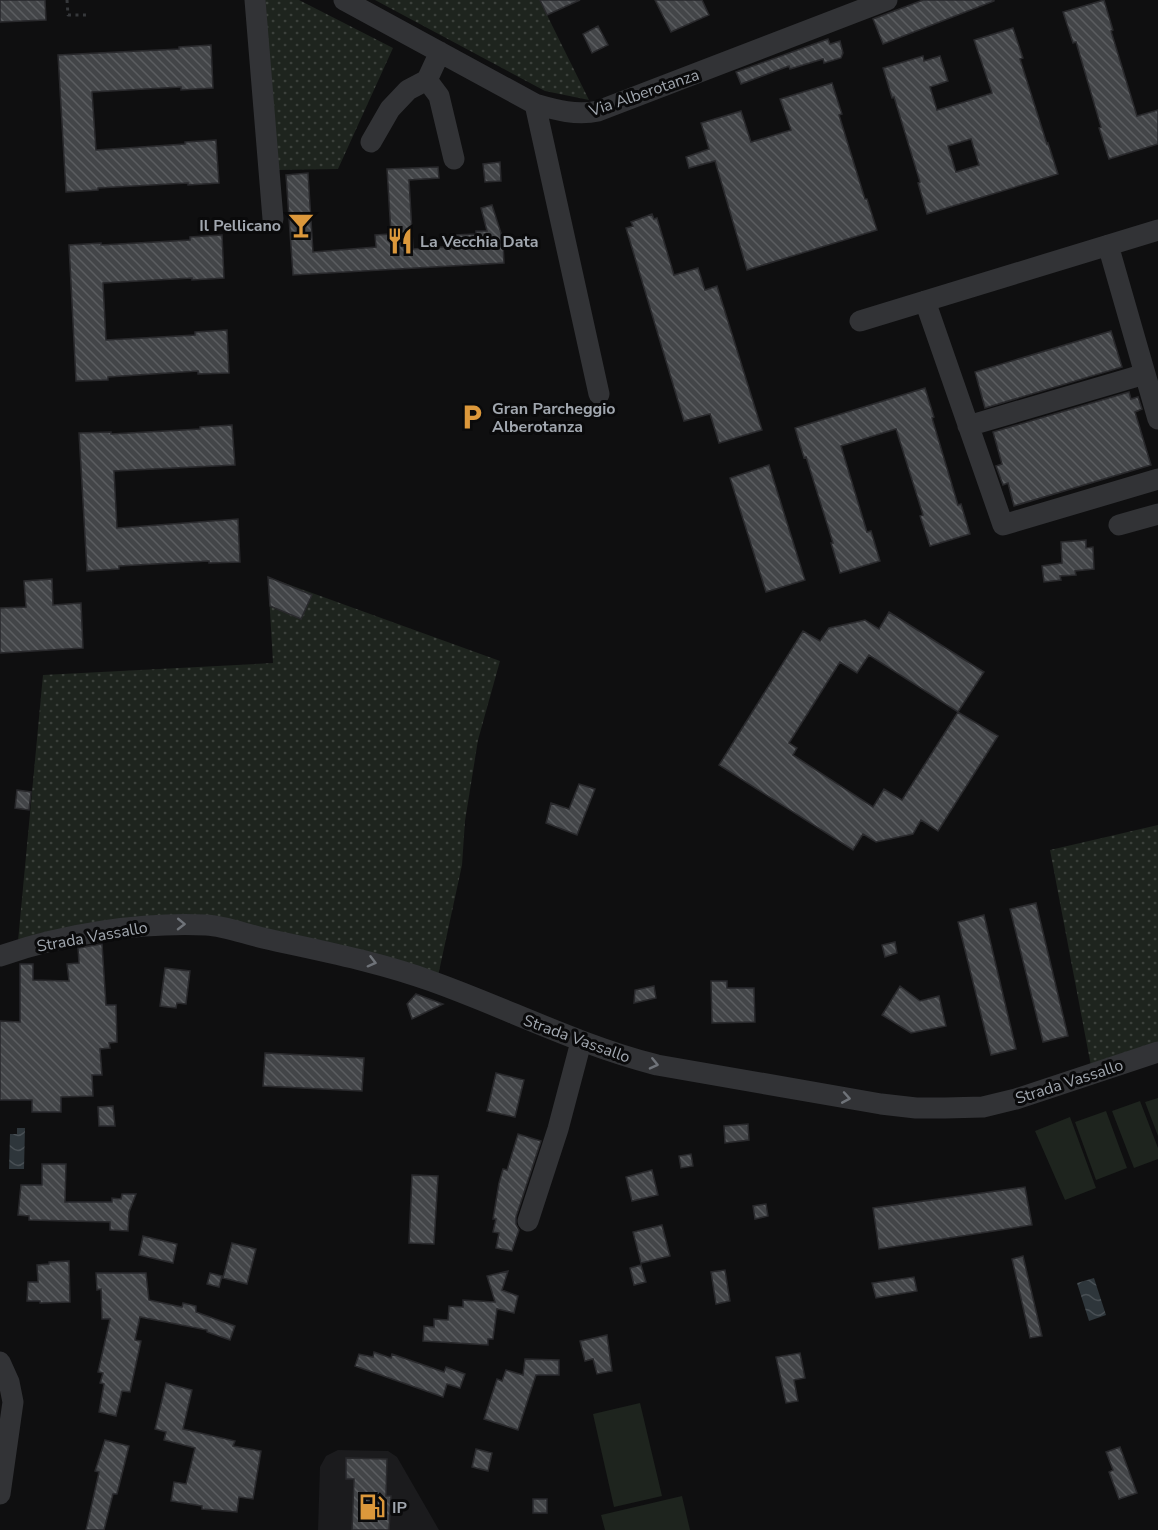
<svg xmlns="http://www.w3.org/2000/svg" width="1158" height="1530" font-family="'Nunito Sans',sans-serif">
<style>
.built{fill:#1b1b1d}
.grass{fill:url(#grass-dots)}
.pitch{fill:#1e241e}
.water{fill:url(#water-waves)}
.building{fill:url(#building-back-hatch);stroke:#29292c;stroke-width:1.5;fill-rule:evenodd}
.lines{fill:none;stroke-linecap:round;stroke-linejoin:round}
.path{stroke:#36383b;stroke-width:3;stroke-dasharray:3 4.5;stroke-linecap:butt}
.minor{stroke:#323336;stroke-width:21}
.oneway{stroke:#6f7379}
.labels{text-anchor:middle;stroke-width:6;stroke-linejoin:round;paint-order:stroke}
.street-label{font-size:16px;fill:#a1a7af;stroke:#0a0a0b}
.poi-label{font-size:16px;font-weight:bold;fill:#a1a7af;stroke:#0a0a0b;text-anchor:start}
</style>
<defs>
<pattern id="grass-dots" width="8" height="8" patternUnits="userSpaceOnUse" patternTransform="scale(1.5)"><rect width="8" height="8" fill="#1e241e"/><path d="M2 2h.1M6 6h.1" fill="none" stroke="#3c413c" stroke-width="1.8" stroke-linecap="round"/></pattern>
<pattern id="water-waves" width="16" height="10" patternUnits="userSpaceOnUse" patternTransform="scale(1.5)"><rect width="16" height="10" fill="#2e363b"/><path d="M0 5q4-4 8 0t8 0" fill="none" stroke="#495055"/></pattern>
<pattern id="building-back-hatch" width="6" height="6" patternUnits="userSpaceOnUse" patternTransform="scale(1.5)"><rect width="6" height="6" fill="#434548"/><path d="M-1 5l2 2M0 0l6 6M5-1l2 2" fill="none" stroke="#5b5d60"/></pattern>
</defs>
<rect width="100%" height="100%" fill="#0f0f10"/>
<path class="built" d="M338,1450L388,1451L397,1457L439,1530H318L320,1467L326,1456Z"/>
<path class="grass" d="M263,0H299L393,48L338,169L278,170Z
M375,0H542L547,15L589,100L545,91Z
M268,577L500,661L478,740L465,821L462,865L438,976L259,931L18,941L43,675L273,663Z
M1158,825V1043L1091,1066L1050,850Z"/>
<path class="pitch" d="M1158,1098V1136L1145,1102Z
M1140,1101L1158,1148V1159L1134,1168L1112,1111Z
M1106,1111L1127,1168L1096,1180L1075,1122Z
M1070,1117L1096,1188L1065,1200L1035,1131Z
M640,1403L662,1496L614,1507L593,1414Z
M682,1496L690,1530H605L601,1515Z"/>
<path class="water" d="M17,1128H25L24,1169H9L10,1134H17Z
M1094,1278L1106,1315L1089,1321L1077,1283Z"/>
<path class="building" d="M0,0H45L46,20L0,22Z
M540,0H580L547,15Z
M655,0H702L709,15L671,32Z
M923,0H994V1L883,44L873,19Z
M1104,0L1113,30L1111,31L1137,116L1158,110V144L1109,159L1099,128L1101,127L1076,42L1073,43L1063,12Z
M598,26L608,45L592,53L583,34Z
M1013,28L1023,58L1020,59L1047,144L1048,143L1058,174L927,214L918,183L920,182L894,97L892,98L883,68L923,56L924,61L940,56L948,81L930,87L937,110L964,102L992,93L974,40ZM971,139L979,165L956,172L948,146Z
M828,39L830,44L840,41L843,53L841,58L824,63L823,59L790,69L789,66L741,84L736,72Z
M211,45L213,88L181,90V87L92,92L96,150L185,144V142L216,140L219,183L188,185V183L98,188V190L66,192L58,55L179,49V47Z
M832,83L842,114L839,115L865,199H867L877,230L747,270L715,161L689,168L686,157L709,149L701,123L741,111L751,142L791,130L780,99Z
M500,162L501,181L485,182L483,164Z
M438,167L439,178L409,180L413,249L455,246L454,235L476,234V231H487L481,208L492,205L501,233V243H503L504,263L293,275L286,175L308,173L313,252L376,247L375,235L391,234L387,169Z
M652,214L654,219L657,218L674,275L698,268L705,290L717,286L762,430L719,443L710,414L684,421L626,228L633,226L631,222Z
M222,235L224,278L192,280V278L103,283L106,340L195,335V332L227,330L229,373L198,374V371L108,377V380L76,381L69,245L101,243V245L190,240V237Z
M1111,331L1122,367L985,408L975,372Z
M925,388L934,417L932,418L958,505L961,504L970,534L930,546L920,516L923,515L896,429L841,446L867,532L871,531L880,561L840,573L831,543H833L806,457L804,458L795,428Z
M1129,392L1131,399L1138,397L1142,409L1135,412L1151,465L1014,506L1008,483L1003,485L996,466L1002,464L993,432Z
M232,425L235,465L114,471L117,528L238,519L240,562L209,563V561L119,566V569L87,571L79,433L111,432V434L200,429V427Z
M769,465L805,580L766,592L730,478Z
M1086,540V548L1093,547L1094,569L1075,571L1076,575L1060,576L1061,580L1044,582L1042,566L1062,563L1061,542Z
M268,577L312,595L301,619L270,606Z
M52,579L53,605L81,603L83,648L0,653V608L26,607L24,581Z
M889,612L984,672L958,712L869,655L857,673L840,662L789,743L797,748L793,755L873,807L884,789L902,800L958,712L998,736L938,831L921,820L913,834L876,842L863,834L853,850L719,765L803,631L820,641L829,628L865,620L879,629Z
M579,784L595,789L577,835L546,823L551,803L569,809Z
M17,790L31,792L29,810L15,808Z
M1036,903L1068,1036L1043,1042L1010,909Z
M984,915L1016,1049L991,1055L958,922Z
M895,942L897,953L885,957L882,945Z
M102,944L106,1005H116L117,1042L109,1043L110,1048L100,1049L102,1075H92L93,1096L61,1097V1112H32V1100H0V1021L20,1022V964H33V980L69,981L67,964L79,963L78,948Z
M165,968L190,971L186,1004L177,1003L176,1008L160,1006Z
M711,981H727V988H754L755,1022L712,1023Z
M654,986L656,998L634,1003L635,990Z
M900,986L920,1001L939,996L946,1026L911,1033L882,1015Z
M416,994L443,1004L412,1019L407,1004Z
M265,1053L364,1058L362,1091L263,1086Z
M496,1073L524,1080L515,1117L487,1111Z
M113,1106L115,1126H99L98,1107Z
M748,1124L749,1140L725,1143L724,1126Z
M518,1134L541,1141L516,1217V1224L519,1230L512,1251L496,1248L499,1233L493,1232L496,1219H493L499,1183L503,1169L507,1170Z
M691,1154L693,1166L681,1168L679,1156Z
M42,1164H66L65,1202H112V1198L121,1199L122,1194H136L129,1212L128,1231L110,1230V1222L29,1220V1216L18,1215L21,1185H42Z
M652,1170L658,1195L632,1201L626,1177Z
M412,1175L438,1176L434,1244L409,1243Z
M1025,1187L1032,1225L879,1249L873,1208Z
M766,1204L768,1216L755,1219L753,1206Z
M662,1225L670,1256L641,1263L633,1232Z
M143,1236L177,1244L173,1263L139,1255Z
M232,1243L256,1249L247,1284L223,1278Z
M1023,1256L1042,1336L1030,1338L1012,1259Z
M69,1261L70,1302L40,1303V1301H27L28,1282H38L37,1265L49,1264V1262Z
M641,1265L646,1282L634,1285L630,1268Z
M725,1270L730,1301L716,1304L711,1272Z
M508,1271L502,1290L518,1296L514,1313L497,1309L493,1339H488V1345L423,1341L424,1326L434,1327V1319L448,1320L449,1306L463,1307V1300L495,1302L487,1276Z
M96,1273H146L149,1300L182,1307L183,1303L196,1306V1312L235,1326L230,1340L207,1332V1330L140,1317L135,1340L141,1341L130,1392L122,1391L116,1416L99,1412L104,1384L100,1383L103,1373L98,1372L110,1319H102L101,1289L97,1290Z
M210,1273L222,1276L219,1287L207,1284Z
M914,1277L917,1291L876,1298L872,1283Z
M607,1335L612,1371L597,1374L593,1359L585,1361L580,1341Z
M374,1352L391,1358L392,1354L444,1372L446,1367L465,1374L460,1388L447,1384L443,1397L355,1366L359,1354L373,1357Z
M800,1353L805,1378L794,1380L798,1401L786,1403L776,1357Z
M525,1359L559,1360V1375H536L518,1430L484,1419L497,1379L502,1381L506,1370L523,1375Z
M166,1383L192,1390L183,1429L235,1441L233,1446L261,1451L253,1499L239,1497L237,1512L202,1509V1506L171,1501L174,1482L186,1484L195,1448L164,1440L166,1432L155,1429Z
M105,1440L129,1446L117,1494H113L104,1530H86L99,1472L95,1471Z
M1120,1447L1137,1493L1119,1499L1109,1472L1113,1470L1106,1452Z
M476,1449L492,1453L488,1471L472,1467Z
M346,1458L387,1459L386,1496H391L389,1530H352L354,1479H346Z
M533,1499H547V1513H533Z"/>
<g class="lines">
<path class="path" d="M67,0L68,15H89"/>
<path class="minor" d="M255,0L273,219
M344,0L535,104C556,110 577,116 598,111L887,0
M427,80L439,96L454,159
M535,104L599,394
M371,142L390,109L408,90L427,80L440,52
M1108,245L1158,419
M925,301L1003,525L1158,479
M860,321L1158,230
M968,426L1145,374
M1119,525L1158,514
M0,956C63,934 140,922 206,925C225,926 245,934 263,938C320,951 376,961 431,981C507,1008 578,1045 657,1065L881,1104L916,1108H945L983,1107L1016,1099L1158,1052
M528,1221L558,1129L581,1042
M0,1362L9,1382L13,1402L0,1494"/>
</g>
<defs><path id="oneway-chevron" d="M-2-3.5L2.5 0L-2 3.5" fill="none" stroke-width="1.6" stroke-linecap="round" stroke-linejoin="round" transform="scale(1.5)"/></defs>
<g class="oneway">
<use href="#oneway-chevron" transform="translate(181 924) rotate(1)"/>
<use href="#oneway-chevron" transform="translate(372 962) rotate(15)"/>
<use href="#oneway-chevron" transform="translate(654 1064) rotate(13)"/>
<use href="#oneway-chevron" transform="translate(846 1098) rotate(10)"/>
</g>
<defs>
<g id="bar-bare" transform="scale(2.07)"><path d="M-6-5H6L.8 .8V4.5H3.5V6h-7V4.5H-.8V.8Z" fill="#dc983b" stroke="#0a0a0b" stroke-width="2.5" paint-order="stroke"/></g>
<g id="restaurant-bare" transform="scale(2.07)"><path d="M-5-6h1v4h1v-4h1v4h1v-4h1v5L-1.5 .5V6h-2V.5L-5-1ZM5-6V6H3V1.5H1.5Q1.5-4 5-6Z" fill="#dc983b" stroke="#0a0a0b" stroke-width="2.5" paint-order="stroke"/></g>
<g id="parking-bare" transform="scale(2.07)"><path d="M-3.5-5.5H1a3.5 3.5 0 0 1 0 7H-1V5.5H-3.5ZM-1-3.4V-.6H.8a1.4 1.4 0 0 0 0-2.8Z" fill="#dc983b" stroke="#0a0a0b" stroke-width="2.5" paint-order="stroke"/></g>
<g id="fuel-bare" transform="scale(2.07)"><path d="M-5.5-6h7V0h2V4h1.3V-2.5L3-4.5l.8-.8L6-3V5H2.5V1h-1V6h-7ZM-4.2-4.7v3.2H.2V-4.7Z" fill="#dc983b" stroke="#0a0a0b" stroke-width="2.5" paint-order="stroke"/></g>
</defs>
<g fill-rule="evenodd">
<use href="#bar-bare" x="301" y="225"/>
<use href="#restaurant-bare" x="400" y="241"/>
<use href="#parking-bare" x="472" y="417"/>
<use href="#fuel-bare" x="372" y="1507"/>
</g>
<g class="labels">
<g class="street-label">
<text transform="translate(644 92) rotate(-19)" y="6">Via Alberotanza</text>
<text transform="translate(92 936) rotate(-10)" y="6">Strada Vassallo</text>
<text transform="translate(577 1038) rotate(20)" y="6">Strada Vassallo</text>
<text transform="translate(1069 1081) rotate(-18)" y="6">Strada Vassallo</text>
</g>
<g class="poi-label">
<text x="281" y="231" text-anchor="end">Il Pellicano</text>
<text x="420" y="247">La Vecchia Data</text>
<text x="492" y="414">Gran Parcheggio<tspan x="492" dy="18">Alberotanza</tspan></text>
<text x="392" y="1513">IP</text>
</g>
</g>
</svg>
